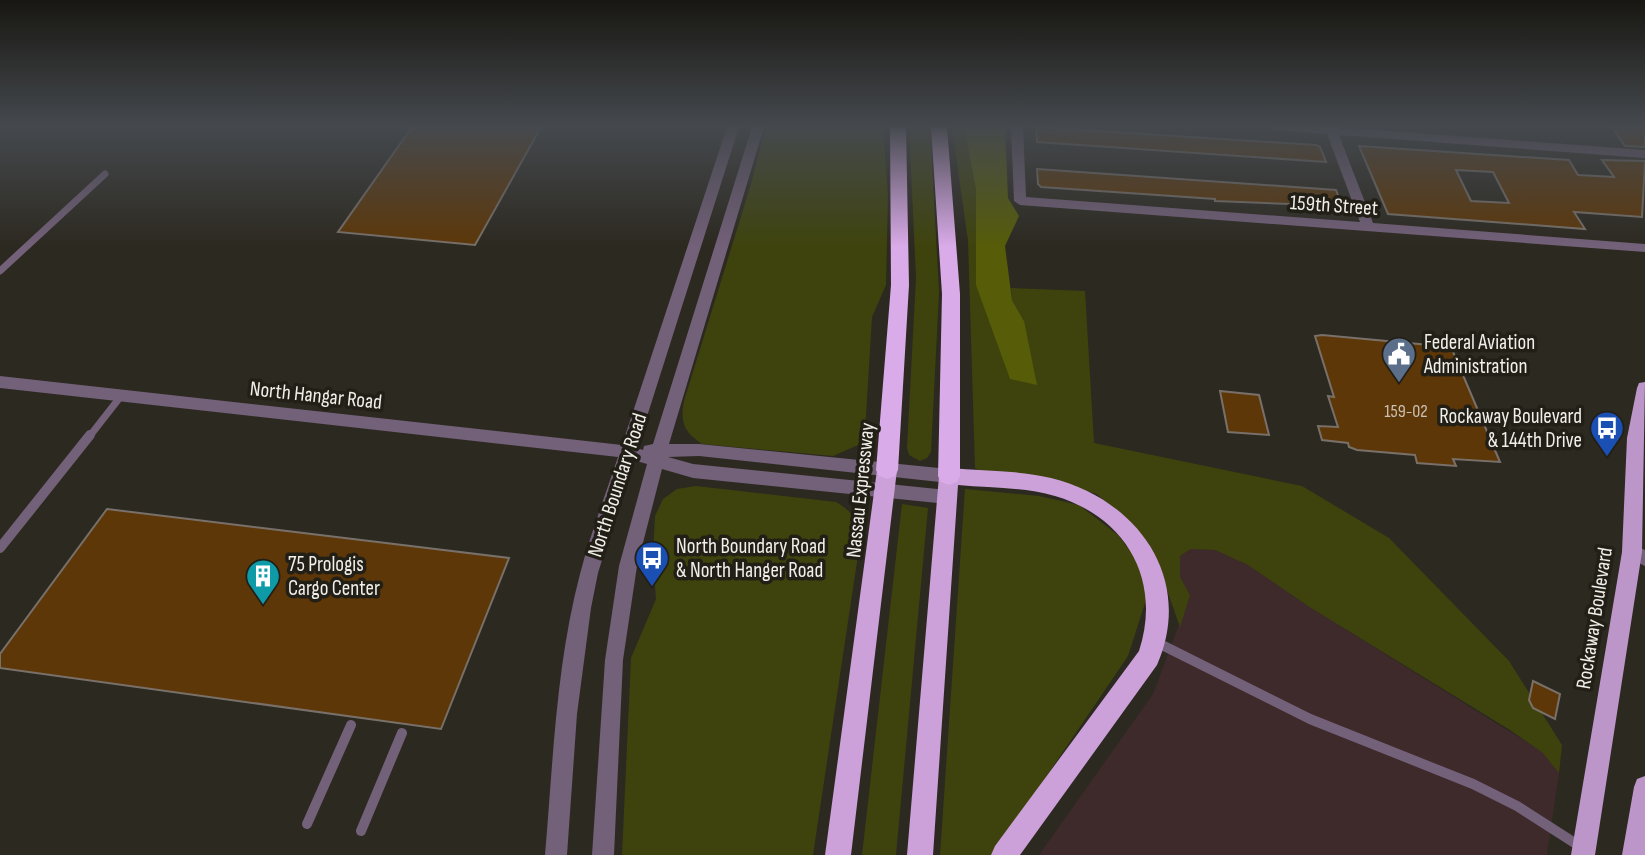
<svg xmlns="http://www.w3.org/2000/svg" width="1645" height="855" font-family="'Sofia Sans Condensed',sans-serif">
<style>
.industrial{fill:#3e2a2b}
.green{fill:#3e430d}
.forest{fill:#565c08}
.building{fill:#5d3708;stroke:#787069;stroke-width:2;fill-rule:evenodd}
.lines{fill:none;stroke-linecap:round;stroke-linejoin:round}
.service-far1{stroke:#736079;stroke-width:7}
.service{stroke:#736079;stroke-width:10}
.minor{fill:#736079;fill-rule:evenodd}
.primary{fill:#bd96c9;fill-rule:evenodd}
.trunk{fill:#cca0d9;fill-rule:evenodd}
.motorway{fill:#daabe9;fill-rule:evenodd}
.labels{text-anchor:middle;stroke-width:7;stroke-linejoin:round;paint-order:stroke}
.number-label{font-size:18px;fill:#ccc1b2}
.street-label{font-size:21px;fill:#f1efea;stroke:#221f17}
.poi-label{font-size:21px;fill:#f1efea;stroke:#221f17;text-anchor:start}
</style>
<rect width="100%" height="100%" fill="#2c2920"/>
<path class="industrial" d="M1191,549L1215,550L1248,565L1311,608L1544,753L1559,773L1547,855H1039L1153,694L1190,595L1180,577V556Z"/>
<path class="green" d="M766,127H883L888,195L886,285L872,317L865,432L858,445L833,456L702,444C684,432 680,423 684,401L751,184Z
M909,127H930L939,292L931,452L927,458L920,461L909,455L907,448L916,278Z
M952,127H964L976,190V285L1024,321L1012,300L1011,288L1085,291L1094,443L1302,486L1389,538L1509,661L1562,745L1559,773L1543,753L1510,730L1311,608L1248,565L1215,550L1191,549L1180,556V577L1190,595L1180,627L1153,551L1097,494L1037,477L981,471L975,468L968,241Z
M696,486L836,502C851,511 857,518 861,535L813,855H622L631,658L656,599L653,555L655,516L663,499L677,489Z
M965,489L1039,496L1079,505L1118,535L1143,568L1146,600L1128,656L993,855H940Z
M902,504L928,508L896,855H862Z"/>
<path class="forest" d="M964,127H1005L1008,198L1019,216L1005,246L1012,300L1024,321L1037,385L1010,379L976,285V190Z"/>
<path class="building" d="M412,127H541L475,245L338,232Z
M1036,127L1316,145L1320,147L1326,162L1037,142Z
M1612,127H1645V147L1625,146Z
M1359,146L1569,160L1578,175L1614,177L1602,160L1645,161L1642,217L1574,212L1585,229L1388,214ZM1456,170L1493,172L1509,203L1471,201Z
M1037,169L1336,190L1342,206L1215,201V199L1041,187L1038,184Z
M1322,335L1451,347L1500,462L1453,459L1456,466L1417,463L1415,455L1357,450L1349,447L1348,443L1322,440L1318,426L1338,427L1328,396L1334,397L1315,336Z
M1220,391L1259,395L1269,435L1228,432Z
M107,509L509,558L441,729L0,668V654Z
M1533,681L1560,694L1555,719L1533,708L1529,700Z"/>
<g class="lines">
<path class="service-far1" d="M0,271L105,174
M89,437L121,396"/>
<path class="service" d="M0,548L90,435
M1156,642L1310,719L1473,784L1517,806L1581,847
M307,824L351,725
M361,831L402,733"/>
<path class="minor" d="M727,127H739L637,448L643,450L644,446L653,444L752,127H764L669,444H699L949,469L955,471L957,476L955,481L949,483L699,456L668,457L693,464L947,490L953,492L955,497L953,502L947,504L693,478L662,469L637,566L623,660L614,855H592L605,660L619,566L647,464L633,460L598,573L591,608L577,714L567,855H545C553,762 556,665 580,574C590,535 605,496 618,457L0,388V376L622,445Z
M1011,127H1023L1026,197L1360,222L1327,134L1276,130L1270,127H1336L1645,150V158L1339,135L1373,223L1645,244V252L1020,205L1014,201Z
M1632,544L1645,550V566L1626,557L1623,552L1626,547Z"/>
<path class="primary" d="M1645,382L1642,552L1595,855H1571L1622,552L1627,438L1637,388L1639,383Z
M1645,776V855H1622L1634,787L1637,779Z"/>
<path class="trunk" d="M887,462L894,464L897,470L851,855H825L877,470L880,464Z
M949,468C983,471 1018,470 1051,478C1137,499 1195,578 1157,665L1020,855H991L995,846L1139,651C1162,581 1127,517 1055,496C1024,487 991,488 958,485L933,855H907L939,476L942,470Z"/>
<path class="motorway" d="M890,127H906L909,285L898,470L895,476L887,479L879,476L876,470L891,285Z
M931,127H947L960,294V476L957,482L949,485L941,482L938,476L942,294Z"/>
</g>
<linearGradient id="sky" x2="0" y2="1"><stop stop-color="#181712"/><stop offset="0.51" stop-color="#45494e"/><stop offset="1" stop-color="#45494e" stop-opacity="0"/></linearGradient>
<rect width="1645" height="247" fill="url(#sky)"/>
<defs>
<g id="civic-pin" transform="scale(1.75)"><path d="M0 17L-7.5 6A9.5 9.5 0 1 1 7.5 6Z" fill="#5c6f8a" stroke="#221f17"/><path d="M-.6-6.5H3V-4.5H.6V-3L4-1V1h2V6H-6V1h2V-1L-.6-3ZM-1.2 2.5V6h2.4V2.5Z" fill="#fff"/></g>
<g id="bus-pin" transform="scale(1.75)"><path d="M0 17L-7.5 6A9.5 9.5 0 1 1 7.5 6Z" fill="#1a4fb4" stroke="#221f17"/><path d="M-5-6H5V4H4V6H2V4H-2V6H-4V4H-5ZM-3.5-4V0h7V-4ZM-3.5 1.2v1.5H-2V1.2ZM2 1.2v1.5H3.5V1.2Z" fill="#fff"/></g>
<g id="building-pin" transform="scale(1.75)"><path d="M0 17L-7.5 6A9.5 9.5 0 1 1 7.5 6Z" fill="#0f9aa8" stroke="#221f17"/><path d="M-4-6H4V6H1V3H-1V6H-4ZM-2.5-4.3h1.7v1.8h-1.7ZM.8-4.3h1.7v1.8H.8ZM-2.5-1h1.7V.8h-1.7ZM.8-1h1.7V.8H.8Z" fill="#fff"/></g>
</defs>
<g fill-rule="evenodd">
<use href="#civic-pin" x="1399" y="354"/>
<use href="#bus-pin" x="1607" y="428"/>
<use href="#bus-pin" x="652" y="558"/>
<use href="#building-pin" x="263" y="576"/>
</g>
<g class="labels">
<g class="number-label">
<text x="1406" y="417">159-02</text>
</g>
<g class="street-label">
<text transform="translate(1334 205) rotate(4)" y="7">159th Street</text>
<text transform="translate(316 395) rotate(6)" y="7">North Hangar Road</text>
<text transform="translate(617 485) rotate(-72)" y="7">North Boundary Road</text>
<text transform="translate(860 490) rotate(-84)" y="7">Nassau Expressway</text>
<text transform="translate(1594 618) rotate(-81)" y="7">Rockaway Boulevard</text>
</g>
<g class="poi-label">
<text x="1424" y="349">Federal Aviation<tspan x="1424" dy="24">Administration</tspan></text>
<text x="1582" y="423" text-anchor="end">Rockaway Boulevard<tspan x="1582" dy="24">&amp; 144th Drive</tspan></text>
<text x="676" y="553">North Boundary Road<tspan x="676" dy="24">&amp; North Hanger Road</tspan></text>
<text x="288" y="571">75 Prologis<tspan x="288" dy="24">Cargo Center</tspan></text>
</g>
</g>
</svg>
